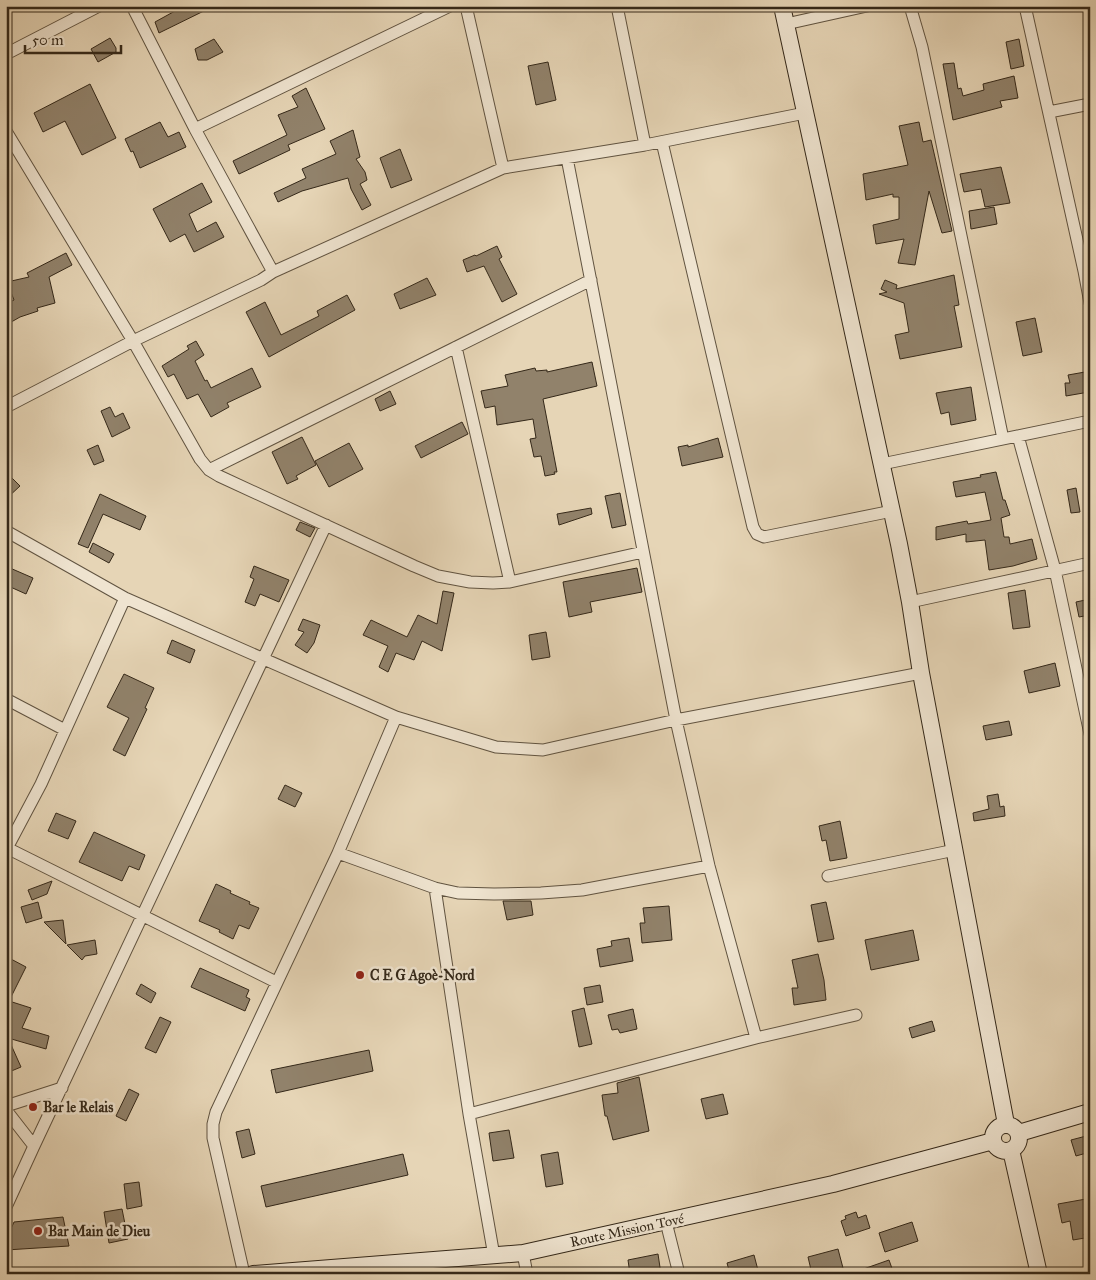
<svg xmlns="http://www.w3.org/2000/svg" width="1096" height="1280" font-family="'IM FELL Great Primer',serif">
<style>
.building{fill:#91826b;stroke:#342819}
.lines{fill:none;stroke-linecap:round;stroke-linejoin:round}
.street-casing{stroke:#605340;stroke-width:13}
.secondary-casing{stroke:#342819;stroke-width:18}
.street{stroke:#efe4d0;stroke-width:11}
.secondary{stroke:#efe4d0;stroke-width:16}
.poi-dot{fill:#8f2418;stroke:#efe4d0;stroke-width:2}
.labels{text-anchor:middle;stroke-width:5;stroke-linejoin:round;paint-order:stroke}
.poi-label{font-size:14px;font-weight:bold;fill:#342819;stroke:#efe4d0;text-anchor:start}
.street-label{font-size:14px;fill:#342819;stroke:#efe4d0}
</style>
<rect width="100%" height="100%" fill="#e6d5b6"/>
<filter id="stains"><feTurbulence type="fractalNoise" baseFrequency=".004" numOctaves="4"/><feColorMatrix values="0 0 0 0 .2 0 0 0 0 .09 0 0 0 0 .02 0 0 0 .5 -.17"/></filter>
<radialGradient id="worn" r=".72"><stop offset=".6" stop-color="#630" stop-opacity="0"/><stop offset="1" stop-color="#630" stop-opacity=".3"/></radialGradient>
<path class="building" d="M172,6H214L159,33L155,22L175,11Z
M110,38L116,48V52L98,62L91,49Z
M214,39L223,52L207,60H198L195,49Z
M1019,39L1024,66L1011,69L1006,42Z
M548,62L556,100L536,105L528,66Z
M954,63L958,89L961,88L963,96L984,90L983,84L1014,76L1018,98L1000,101L1002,107L953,120L943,64Z
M90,84L116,138L82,155L65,121L43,132L34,113Z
M306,88L325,129L288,145L290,150L239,174L233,161L287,135L278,115L298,107L292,96Z
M160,122L168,137L179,132L186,147L140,168L133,151L131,152L125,139Z
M919,122L923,142L931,140L952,231L942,233L929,191L915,265L898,263L904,239L876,244L873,225L899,219V197H893V194L866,200L863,174L908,165L899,126Z
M353,130L360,157L356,159L365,172L367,180L360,184L371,205L362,210L351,189L348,178L302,191L278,202L274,193L306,178L302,169L336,154L330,141Z
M400,149L412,180L391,188L380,158Z
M1001,167L1010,203L985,207L981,189L964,192L960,174Z
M202,183L212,202L189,214L197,232L216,222L224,237L194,252L185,234L170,242L153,209Z
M994,207L997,224L971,229L969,211Z
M497,246L502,257L499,259L517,294L502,302L484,266L467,272L463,260L475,255L476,256Z
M66,253L72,265L49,277L55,303L37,308L38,311L20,317L6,325V304L14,300L7,282L29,277L27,273Z
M954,275L959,305L954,306L962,347L900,359L895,335L909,332L904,303L879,294L887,292L881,289L885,280L897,285L896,289Z
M427,278L436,295L400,309L394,294Z
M347,295L355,310L269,357L246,312L265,302L281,335L319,316L317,311Z
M1035,318L1042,352L1023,356L1016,322Z
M196,341L204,355L195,361L205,381L207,380L211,388L252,368L261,387L227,403L229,407L211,417L198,394L187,399L174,374L168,377L162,366L189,349L187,346Z
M592,362L597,386L543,399L557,472H554L555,474L545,476L541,456L534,457L530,439L536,438L533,419L497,425L495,406L485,408L481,391L508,386L505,375L535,368L536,371L547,370V372Z
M1085,372L1089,392L1066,396L1065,383H1070L1068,375Z
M971,387L976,420L951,425L949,412L941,414L936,393Z
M390,391L396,404L380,411L375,399Z
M110,407L115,417L123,413L130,428L112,437L101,411Z
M462,422L468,434L421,458L415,446Z
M302,437L316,465L296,476L298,479L287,484L272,452Z
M718,438L723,457L682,466L678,447L688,445V447Z
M349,443L363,469L329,487L315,461Z
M98,445L104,461L94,465L87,450Z
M6,472L20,486L6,499Z
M996,472L1003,500H1005L1010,515L1001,518L1004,537H1009L1010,544L1032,539L1037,559L1013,566L989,570L985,540L966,542V534L936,540V527L967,521L968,524L991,520L985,492L956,497L953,482L981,477L980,475Z
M1076,488L1080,512L1071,513L1067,490Z
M620,493L626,525L612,528L605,496Z
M100,494L146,516L140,530L103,514L88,548L78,544Z
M591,508L592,514L559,525L557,514Z
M300,522L315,528L310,537L296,530Z
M93,543L114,554L109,563L89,552Z
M254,566L289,580L279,602L260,594L255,606L245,602L254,579L250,577Z
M10,568L33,578L26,594L6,585V576Z
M637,568L642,592L590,602L592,612L569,617L563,582Z
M1025,590L1030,627L1013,629L1008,593Z
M443,591L454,593L442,651L422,641L414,660L396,653L388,672L379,667L388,646L363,635L371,620L407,637L418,615L437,624Z
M1090,599V615L1079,617L1076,602Z
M303,619L320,625L314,643L307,653L295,645L304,632L298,630Z
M546,632L550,657L532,660L529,635Z
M172,640L195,650L190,663L167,653Z
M1055,663L1060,686L1029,693L1024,671Z
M124,674L154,688L145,708L147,709L125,756L113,750L129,718L107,707Z
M1009,721L1012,735L986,740L983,726Z
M285,785L302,793L295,807L278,799Z
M998,794L1000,807L1004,806L1005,816L974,821L973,813L989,809L987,796Z
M56,813L76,821L68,839L48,831Z
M840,821L847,858L830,861L826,840L822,841L819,826Z
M94,832L145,855L139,870L129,866L122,881L79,862Z
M52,881L47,894L32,900L28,890Z
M216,884L231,891L230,893L250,902L249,904L259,908L249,929L239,925L233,939L219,932L220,930L199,921Z
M503,901H531L533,915L507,920Z
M38,902L42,918L26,923L21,907Z
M826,902L834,939L818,942L811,905Z
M669,906L672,940L642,943L640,923H645L643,908Z
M63,920L66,944L44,922Z
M913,930L919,960L871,970L865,940Z
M629,938L633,961L600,967L597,949L612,946L611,941Z
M95,940L97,954L85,956L82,960L67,945Z
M818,954L824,980L826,1000L794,1005L792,988H798L792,960Z
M9,958L26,967L9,1001L31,1008L22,1028L49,1036L46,1049L8,1038L21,1067L9,1072L6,1067V964Z
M200,968L249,990L246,997L250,999L245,1011L191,987Z
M141,984L156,993L151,1003L136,994Z
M600,985L603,1002L587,1005L584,988Z
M584,1008L592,1044L579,1047L572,1011Z
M633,1009L637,1029L620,1033L618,1029L612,1030L608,1015Z
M160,1017L171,1022L156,1053L145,1048Z
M932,1021L935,1031L912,1038L909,1028Z
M369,1050L373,1071L276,1093L271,1070Z
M639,1077L649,1131L613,1140L607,1116H605L602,1095L618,1093L617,1083Z
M129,1089L139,1094L126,1121L116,1116Z
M723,1094L728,1114L706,1119L701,1099Z
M249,1129L255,1154L242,1158L236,1132Z
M509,1130L514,1158L493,1161L489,1133Z
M1090,1135V1152L1076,1156L1071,1140Z
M558,1152L563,1184L546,1187L541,1155Z
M403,1154L408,1175L266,1207L261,1186Z
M139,1182L142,1206L127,1209L124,1184Z
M1086,1199L1090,1217V1233L1084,1234L1085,1238L1073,1240L1070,1221L1062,1223L1058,1204Z
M122,1209L128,1239L109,1243L104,1212Z
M856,1212L858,1218L866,1215L870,1228L846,1236L841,1221L846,1219L845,1216Z
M63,1217L69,1246L6,1250V1240L14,1222Z
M912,1222L918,1241L885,1252L879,1233Z
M838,1249L843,1268L819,1274H812L808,1257Z
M658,1254L661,1274H630L628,1260Z
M754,1255L759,1274H730L727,1263Z
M889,1260L894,1274H855V1272Z"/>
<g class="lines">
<g class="street-casing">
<path id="street" d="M132,6L195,129L273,272
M466,6L503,168
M617,6L645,145
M910,6L922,47L1003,439
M1025,6L1084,271L1090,303
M786,24L867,6
M6,54L99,6
M1049,112L1090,104
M195,129L450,6
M6,131L133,341L200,459L209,470L219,476L414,566L438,576L470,582L493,583L510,582L643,552
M662,142L753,527L757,534L764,537L892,511
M567,158L676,720L709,866L756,1038
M456,347L510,582
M6,407L133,341L261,280L273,272L503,168L645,145L805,113
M1018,436L1055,570L1090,734
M882,464L1090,421
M209,470L591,280
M6,531L125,598L396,717L496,747L543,750L676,720L921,673
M910,602L1090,563
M6,699L65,730
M7,848L276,982
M6,850L41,784L125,598
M338,853L435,888L458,893L494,894L541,893L582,890L709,866
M828,876L955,850
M435,888L469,1114L494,1256
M6,1106L62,1088
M6,1110L34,1146
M469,1114L756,1038L856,1015
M6,1207L34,1146L326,525
M666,1222L679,1274
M523,1253L527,1274
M244,1274L213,1138V1124L216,1112L338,853L396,717"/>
</g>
<g class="secondary-casing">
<path id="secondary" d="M782,6L899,544L910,602L921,673L1006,1124
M993 1138a13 13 0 1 1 26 0a13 13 0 1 1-26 0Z
M1019,1133L1090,1112
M1011,1150L1039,1274
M253,1274L523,1253L833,1184L993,1141"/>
</g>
<use href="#street" class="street"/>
<use href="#secondary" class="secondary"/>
</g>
<g class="poi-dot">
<circle cx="360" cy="975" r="5"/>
<circle cx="33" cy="1107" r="5"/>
<circle cx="38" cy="1231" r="5"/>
</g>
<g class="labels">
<g class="poi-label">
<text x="370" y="980">C E G Agoè-Nord</text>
<text x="43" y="1112">Bar le Relais</text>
<text x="48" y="1236">Bar Main de Dieu</text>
</g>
<g class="street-label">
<text transform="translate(627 1230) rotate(-12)" y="5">Route Mission Tové</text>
</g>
</g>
<rect width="1096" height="1280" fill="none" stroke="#e6d5b6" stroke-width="25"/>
<rect x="8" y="8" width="1081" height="1265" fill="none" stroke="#342819" stroke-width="2.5"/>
<rect x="12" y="12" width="1071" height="1255" fill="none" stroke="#342819"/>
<path d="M25 45v8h96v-8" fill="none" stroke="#342819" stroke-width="2.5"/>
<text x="32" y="45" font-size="15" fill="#342819" stroke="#efe4d0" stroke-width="4" paint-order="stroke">50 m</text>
<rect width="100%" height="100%" filter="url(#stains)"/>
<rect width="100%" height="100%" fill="url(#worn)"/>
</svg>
